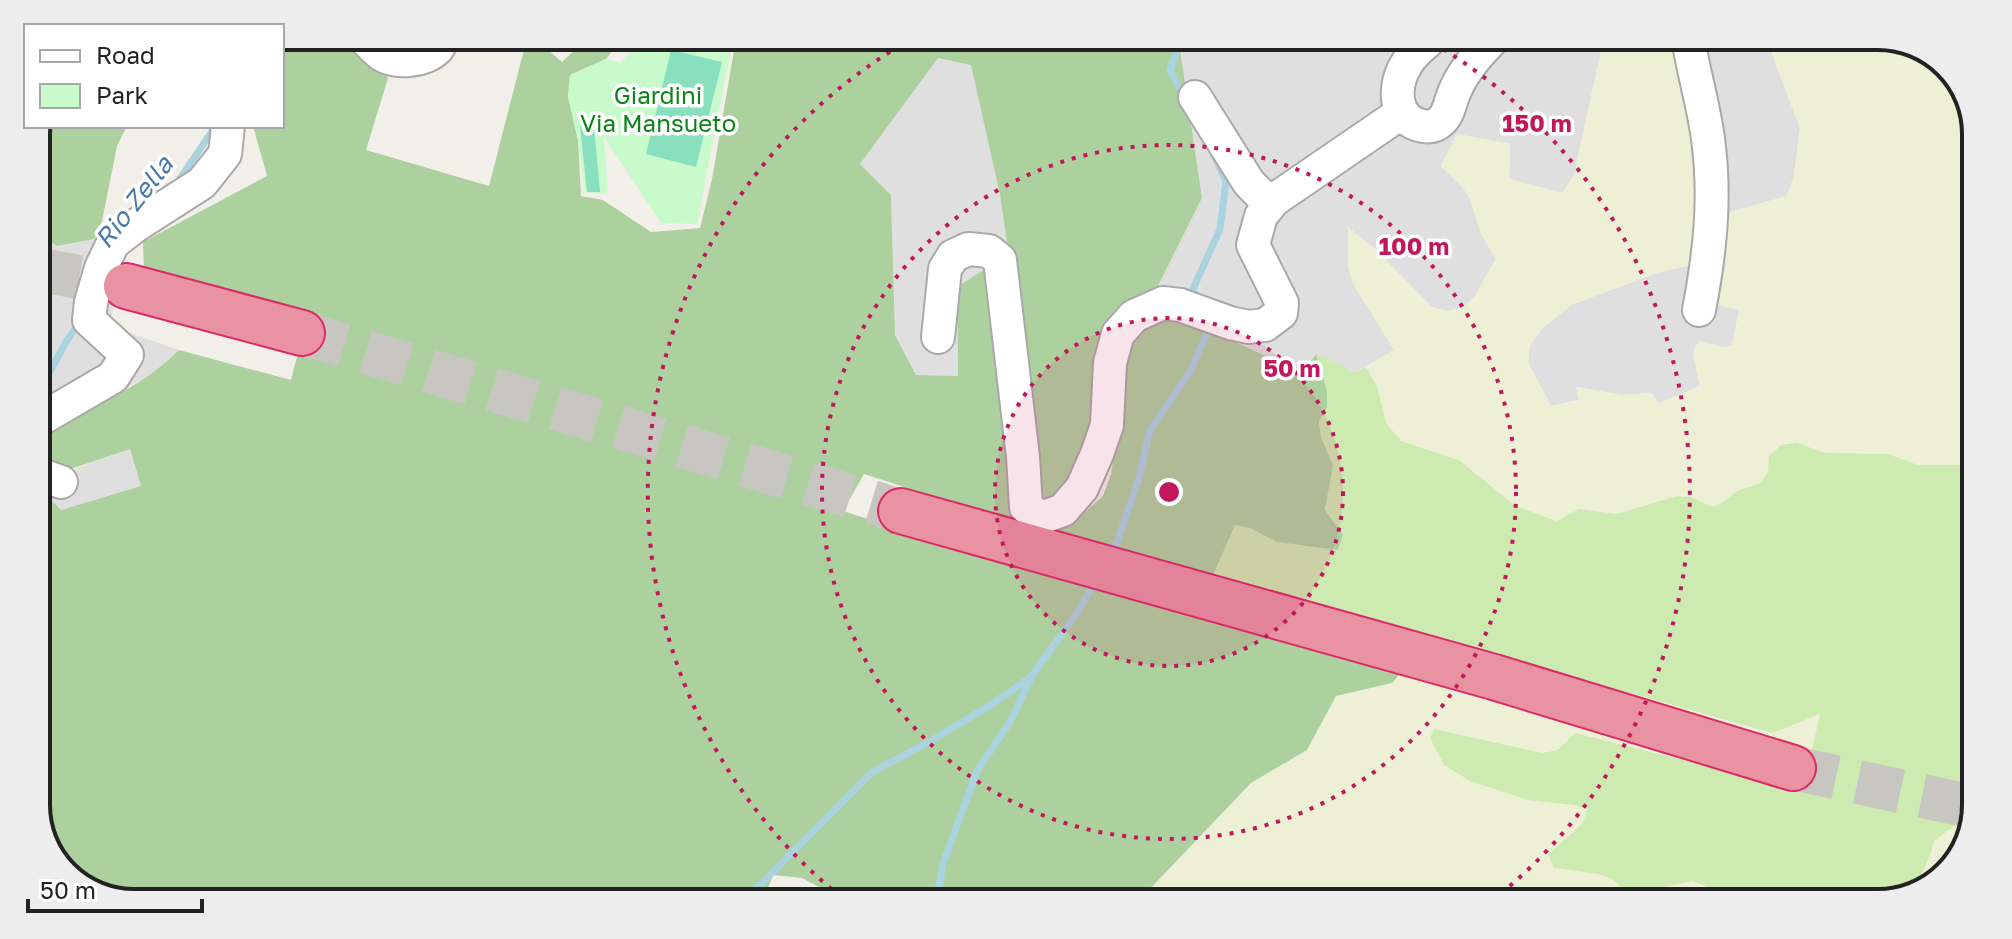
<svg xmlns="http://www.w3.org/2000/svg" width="2012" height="939" font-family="'Golos Text',sans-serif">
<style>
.residential{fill:#e0dfdf}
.farmland{fill:#eef0d5}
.grass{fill:#cdebb0}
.forest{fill:#add19e;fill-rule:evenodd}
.park{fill:#c8facc}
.pitch{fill:#88e0be}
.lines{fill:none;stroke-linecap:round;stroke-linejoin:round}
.stream{stroke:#aad3df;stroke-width:7}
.highway-tunnel{stroke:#c8c6c1;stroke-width:44;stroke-dasharray:44 22;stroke-linecap:butt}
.minor-casing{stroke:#a9a9a9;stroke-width:36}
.highway-casing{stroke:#dc2a67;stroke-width:48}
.minor{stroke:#fff;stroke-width:32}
.highway{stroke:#e892a2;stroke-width:44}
.ring{fill:none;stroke:#c2185b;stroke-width:4;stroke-dasharray:4 8}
.labels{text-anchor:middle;stroke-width:7;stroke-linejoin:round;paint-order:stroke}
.park-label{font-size:24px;fill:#0c8416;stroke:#fff}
.water-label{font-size:26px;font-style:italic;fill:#4a7aab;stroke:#fff}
.rim{fill:none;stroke:#222;stroke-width:4}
.centre{fill:#c2185b;stroke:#fff;stroke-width:4}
.ring-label{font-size:24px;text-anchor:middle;font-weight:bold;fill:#c2185b;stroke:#fff;stroke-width:7;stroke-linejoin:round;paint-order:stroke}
</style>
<rect width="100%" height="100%" fill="#f2efe9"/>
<path class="residential" d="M1182,40L1603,42L1574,176L1562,193L1509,179L1510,144L1457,134L1441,166L1464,189L1471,201L1481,234L1496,259L1474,297L1462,308L1447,311L1432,307L1374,248L1348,228L1376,319L1395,350L1353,373H1304L1167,311L1158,286L1202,198L1180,49Z
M1683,43H1768L1800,128L1794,176L1787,196L1723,214L1726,264L1718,305L1739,310L1732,346L1693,354L1700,386L1659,404L1651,393L1622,395L1577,387L1579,400L1551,406L1528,363L1530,346L1542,329L1571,305L1656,273L1700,263Z
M938,57L972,65L1000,195L1036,439L957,288L958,376L916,375L895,335L891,195L860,164Z
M45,238L57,246L94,239L124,263L109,326L179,350L162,367L122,391L36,435V239Z
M130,448L141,486L61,510L36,484Z"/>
<path class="farmland" d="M1603,42L1683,43L1700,131V263L1656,273L1571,305L1542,329L1530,345L1528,362L1551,406L1579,400L1576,387L1622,395L1651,393L1659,403L1700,386L1693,354L1695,346L1701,341L1723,347L1732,346L1739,310L1718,305L1726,264L1723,214L1787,196L1794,176L1800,128L1768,43L1916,44L1959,79L1976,128L1972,468L1964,465H1918L1888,454L1825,453L1797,443L1768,472L1761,483L1739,490L1720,504L1712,507L1691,497L1676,496L1617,514L1579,509L1557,521L1515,507L1459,460L1401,441L1386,423L1377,386L1366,367L1394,350L1353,284L1348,266V227L1374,248L1432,307L1447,311L1462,308L1474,297L1496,259L1481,234L1471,201L1464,189L1441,166L1457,134L1510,144L1509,179L1562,193L1574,175Z
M1419,633L1771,733L1821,713L1803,790L1575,733L1558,750L1542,753L1434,729L1574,805L1588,809L1584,823L1548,855L1554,868L1599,874L1612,879L1625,890L1638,892L1693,881L1707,887L1712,902L1145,900L1147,892L1251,783L1307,750L1335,696L1392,683L1411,661Z
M1969,809L1968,843L1932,887L1913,892L1930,856L1934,840L1958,823Z"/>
<path class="grass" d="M1316,354L1345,366L1353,373L1366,367L1377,386L1386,423L1401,441L1459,460L1515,506L1557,521L1579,509L1617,514L1676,496L1691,497L1712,507L1720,504L1739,490L1761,483L1768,472L1769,456L1781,445L1797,443L1825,453L1888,454L1918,465H1964L1972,468L1969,809L1958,823L1934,841L1930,856L1913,892L1879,903L1712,902L1707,887L1693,881L1639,892L1625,890L1612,879L1599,874L1554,868L1548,855L1583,823L1587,809L1574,805L1528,800L1470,781L1444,765L1430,738L1434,729L1542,753L1558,750L1575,733L1803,790L1820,714L1772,733L1213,575L1234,525L1250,528L1277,542L1339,549L1343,535L1325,510L1333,465L1321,437L1319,422L1327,407V391Z"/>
<path class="forest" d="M282,37H347L388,78L366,150L489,186L527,38H534L562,62L587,38H622L606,59L570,75L568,96L578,140L581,196L603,200L651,232L700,228L712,179L736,39L1182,40L1180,49L1202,198L1158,286L1121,304L1105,358L1096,427L1040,529L1080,516L1103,496L1111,474L1117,433L1127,341L1167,311L1303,373L1316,354L1327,391V407L1319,422L1321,437L1333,465L1325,510L1343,535L1338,550L1277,542L1250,528L1235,525L1213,575L1419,633L1411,661L1392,683L1336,696L1307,750L1251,783L1147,892L1145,900L842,899L802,878L773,875L764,898L96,895L56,864L36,812V484L61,510L141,486L130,449L62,472L36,462V435C85,410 141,389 179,350L291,380L309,310L144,270L143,242L267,176L253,126H282ZM938,58L971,65L1000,195L1036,439L990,266L957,287L958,376L916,375L895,335L891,195L860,164ZM864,474L1038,530L1029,571L843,511Z
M37,126H127L117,146L100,231L94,239L57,246L45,238L36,239Z"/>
<path class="park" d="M639,38L733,39L697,224L661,223L604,137L608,194L585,193L578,140L568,96L570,75L606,59L621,63Z"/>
<path class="pitch" d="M671,50L722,62L696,167L646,154Z
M580,126H594L600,192H587Z"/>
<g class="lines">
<path class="stream" d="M1181,40L1170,70L1185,98
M177,183L215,127
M1197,302L1193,289L1220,229L1226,181L1214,155
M36,387L47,377L66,342L79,323
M1111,554L1117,543L1139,478L1150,430L1190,372L1207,333L1205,325
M747,898L872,772L931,741L989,706L1031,677L1077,613L1095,582
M937,899L943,864L977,771L1010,722L1031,678"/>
<path class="highway-tunnel" d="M36,269L126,286
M302,333L901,511
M1793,768L1969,806"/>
<g class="minor-casing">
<path id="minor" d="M363,37C369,43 375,50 382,55C397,64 425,61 437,49C440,46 441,41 443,37
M1427,42C1419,49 1411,55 1406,65C1393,86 1393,121 1423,126C1429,127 1436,126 1441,121C1449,114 1450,102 1454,93C1462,73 1475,57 1490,42
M1689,43C1694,75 1704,107 1708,139C1716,198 1710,252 1699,310
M1195,97L1249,183L1263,197L1274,200
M938,337L945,269L953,256L968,249L989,251L1000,260L1023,457L1026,507L1041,518L1063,510L1082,488L1097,454L1107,425L1110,363L1118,334L1134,316L1163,303L1180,305L1230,323L1249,327L1265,325L1281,313L1282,303L1253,245L1261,216L1274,200L1401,113
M36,422L113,377L127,355L89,320L91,302L101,268L113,243L135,226L202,183L225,154L228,126
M36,473L61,482"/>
</g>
<g class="highway-casing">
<path id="highway" d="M126,286L302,333
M901,511L1494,677L1793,768"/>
</g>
<use href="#minor" class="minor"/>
<use href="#highway" class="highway"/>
</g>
<circle cx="1169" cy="492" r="174" fill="#c2185b" fill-opacity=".12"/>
<g class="ring">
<circle cx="1169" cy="492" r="174"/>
<circle cx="1169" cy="492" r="347"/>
<path d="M841 897A521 521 0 0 1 908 41M1433 43A521 521 0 0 1 1493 900"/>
</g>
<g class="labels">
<g class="park-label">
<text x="658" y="104">Giardini<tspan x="658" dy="28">Via Mansueto</tspan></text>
</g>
<g class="water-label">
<text transform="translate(134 202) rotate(-52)" y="9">Rio Zella</text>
</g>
</g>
<path d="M0 0H2012V939H0ZM134 50H1878A84 84 0 0 1 1962 134V805A84 84 0 0 1 1878 889H134A84 84 0 0 1 50 805V134A84 84 0 0 1 134 50Z" fill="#ededed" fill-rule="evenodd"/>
<path class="rim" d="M134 50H1878A84 84 0 0 1 1962 134V805A84 84 0 0 1 1878 889H134A84 84 0 0 1 50 805V134A84 84 0 0 1 134 50Z"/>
<circle cx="1169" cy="492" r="12" class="centre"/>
<g class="ring-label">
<text x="1537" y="132">150 m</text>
<text x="1414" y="255">100 m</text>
<text x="1292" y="377">50 m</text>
</g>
<rect x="24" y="24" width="260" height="104" fill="#ffffff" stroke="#a7a7a7" stroke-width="2"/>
<rect x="40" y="50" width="40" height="12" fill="#ffffff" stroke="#a7a7a7" stroke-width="2"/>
<text x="96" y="64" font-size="24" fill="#222222">Road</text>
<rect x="40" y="84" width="40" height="24" fill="#c8facc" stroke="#a7a7a7" stroke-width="2"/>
<text x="96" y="104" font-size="24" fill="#222222">Park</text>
<path d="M28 899v12h174v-12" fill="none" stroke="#222222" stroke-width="4"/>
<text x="40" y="899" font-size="24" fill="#222222" stroke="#ffffff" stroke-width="6" paint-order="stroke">50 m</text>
</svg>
